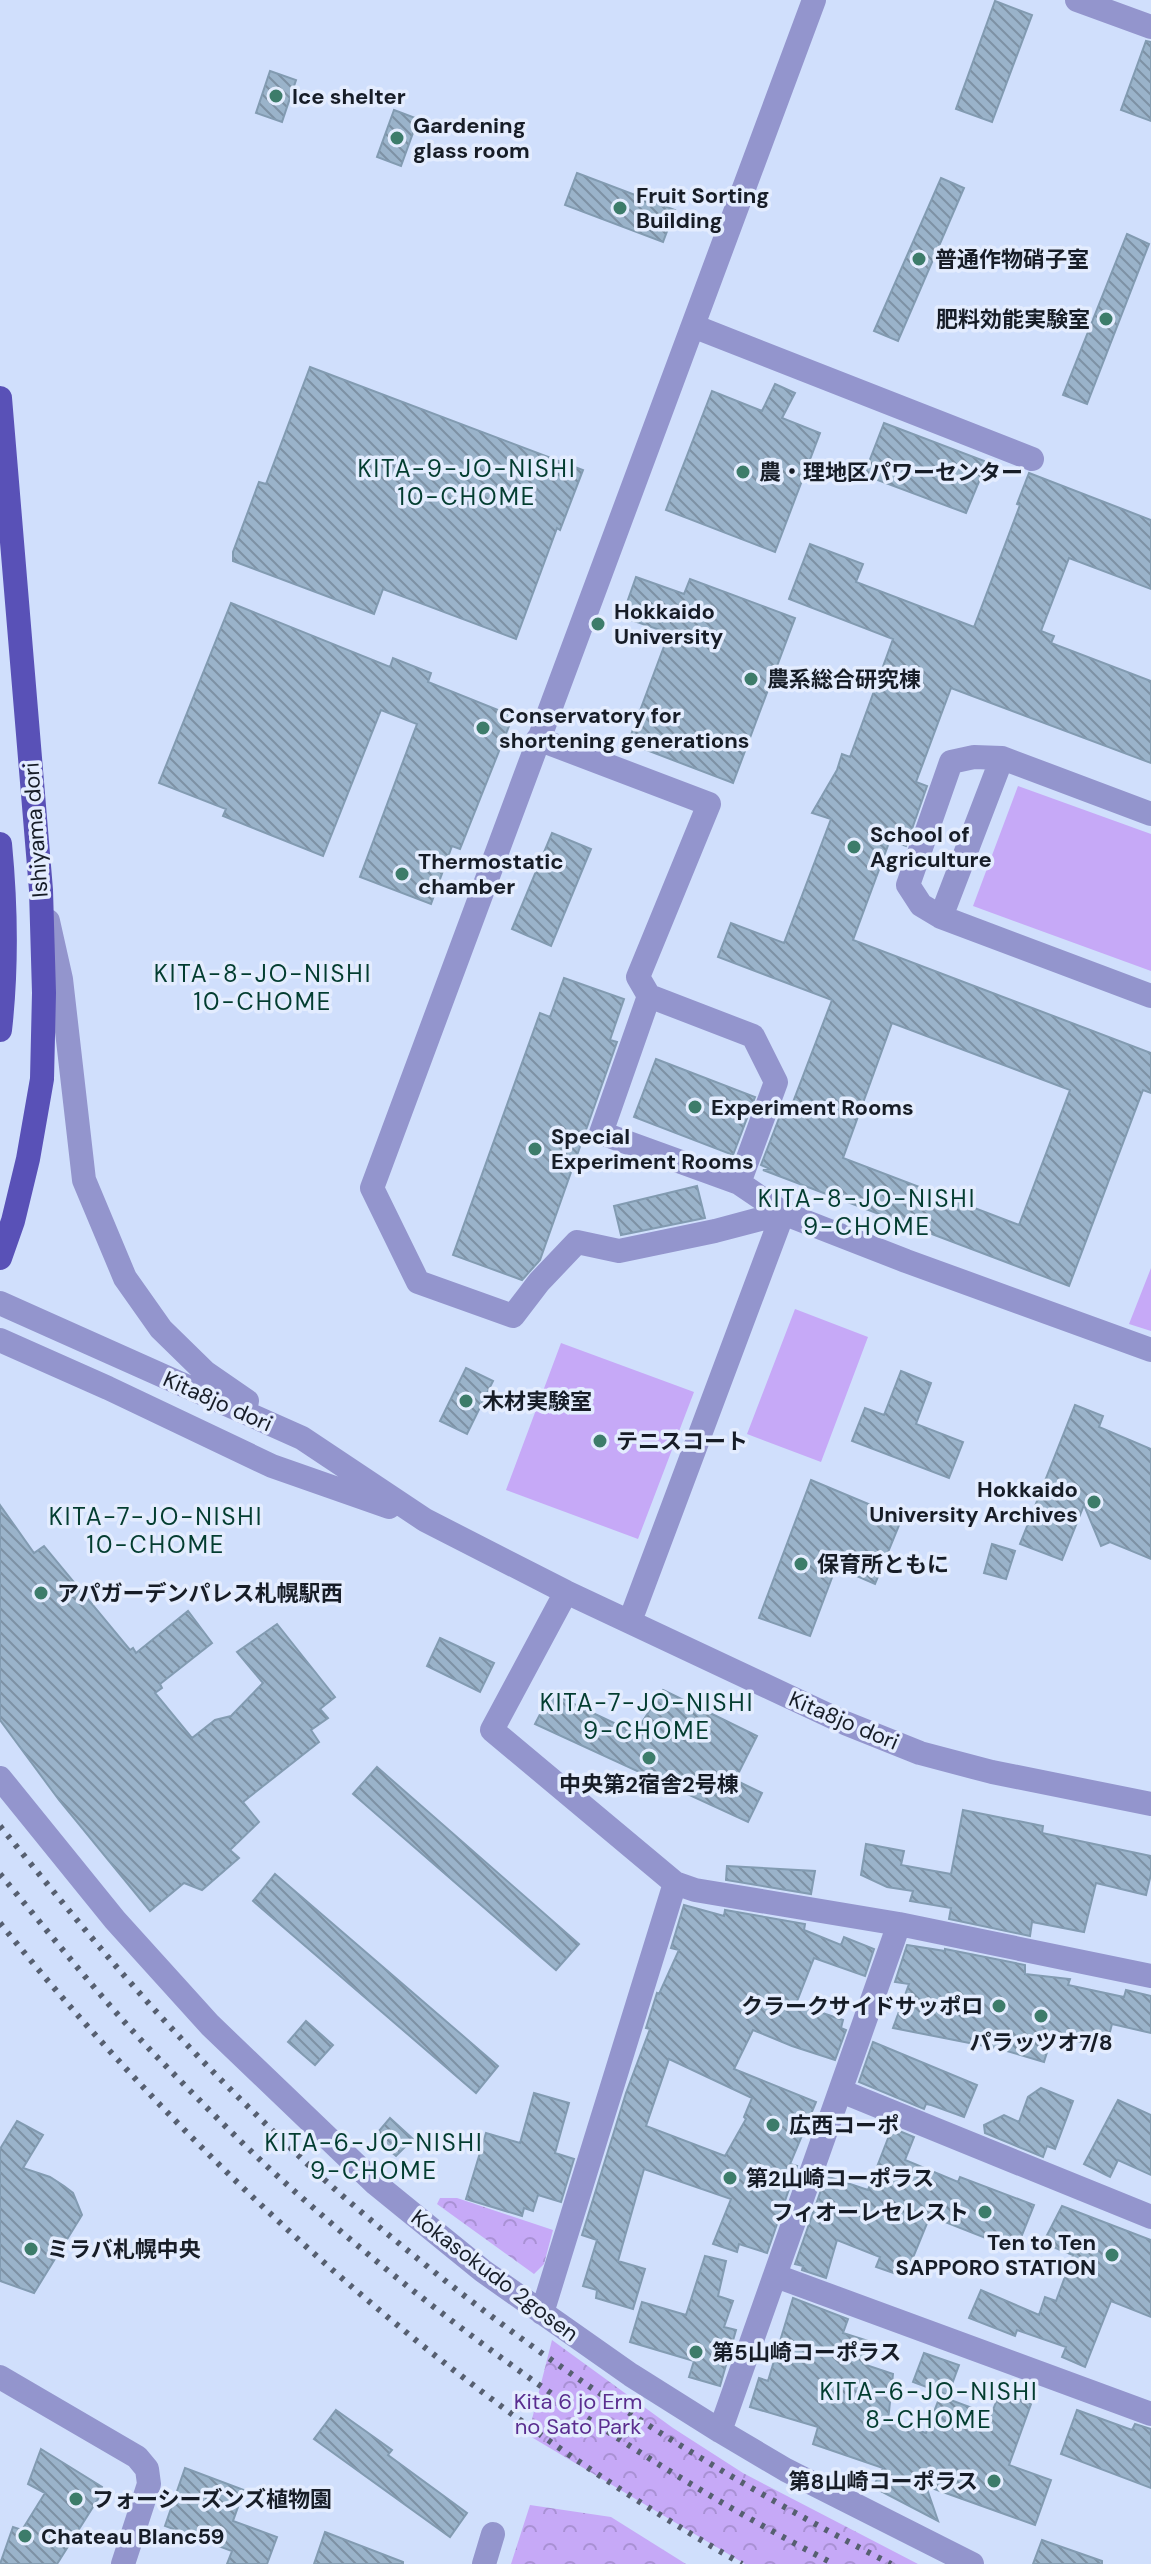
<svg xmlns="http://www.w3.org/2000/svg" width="1151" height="2564" font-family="'DM Sans','Noto Sans JP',sans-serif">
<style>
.grass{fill:#c6a9f7}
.forest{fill:url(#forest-crowns)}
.building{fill:url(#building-back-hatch);stroke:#829bb1;stroke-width:2;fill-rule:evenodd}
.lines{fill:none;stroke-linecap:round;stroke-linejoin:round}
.minor{stroke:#9395cd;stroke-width:24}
.major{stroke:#5951b7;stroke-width:24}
.rail{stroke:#565f70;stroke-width:6;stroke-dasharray:4 8;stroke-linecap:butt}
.poi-dot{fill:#3d7c6a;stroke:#e3ecfe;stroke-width:3}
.labels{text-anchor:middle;stroke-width:7;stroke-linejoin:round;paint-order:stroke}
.poi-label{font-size:22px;font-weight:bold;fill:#171d27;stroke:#e3ecfe;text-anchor:start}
.street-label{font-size:22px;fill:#171d27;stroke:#e3ecfe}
.park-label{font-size:22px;fill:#5a2d8f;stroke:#e3ecfe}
.neighbourhood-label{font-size:24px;letter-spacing:2px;fill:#033d30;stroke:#e3ecfe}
</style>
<defs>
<pattern id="forest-crowns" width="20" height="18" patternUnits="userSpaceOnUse" patternTransform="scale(2)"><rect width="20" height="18" fill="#c6a9f7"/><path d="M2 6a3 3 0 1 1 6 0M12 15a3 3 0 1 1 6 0" fill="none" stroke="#a991d4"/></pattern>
<pattern id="building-back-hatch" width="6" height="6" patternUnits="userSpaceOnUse" patternTransform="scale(2)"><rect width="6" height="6" fill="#9ab3ca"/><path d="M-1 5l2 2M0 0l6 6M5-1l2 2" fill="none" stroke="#7d91a4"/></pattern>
</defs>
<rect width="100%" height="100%" fill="#d0dffc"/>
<path class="grass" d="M1018,786L1151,834V971L973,906Z
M1151,1268V1331L1129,1324Z
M795,1309L868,1337L821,1462L747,1434Z
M561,1343L694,1392L638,1539L506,1490Z"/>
<path class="forest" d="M440,2198H457L553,2230L544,2264L534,2274L437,2204Z
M552,2340L673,2428L743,2473L918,2564H745L528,2435Z
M530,2505L611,2517L686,2564H511Z"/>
<path class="building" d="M995,1L1032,15L992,122L956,109Z
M1146,41L1151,42V121L1121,110Z
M270,71L296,80L282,122L256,113Z
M394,110L418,119L401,166L377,157Z
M577,173L675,210L663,242L565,205Z
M941,178L964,188L898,341L874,331Z
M1127,234L1149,244L1087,404L1063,395Z
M310,367L583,470L560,530L557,528L516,639L383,589L374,614L233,561V552L259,482L266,484Z
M775,384L795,393L782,418L820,433L775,552L666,510L712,391L762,411Z
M884,423L987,462L966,513L864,475Z
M1029,473L1151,520V589L1069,558L1041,631L1054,636L1051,643L1151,681V763L951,688L916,782L927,786L906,846L890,840L853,940L1151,1053V1093L1143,1090L1069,1286L763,1170L770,1169L761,1165L783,1108L790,1110L832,1000L718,957L731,923L784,943L831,819L812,813L837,770L842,754L850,757L893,639L789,599L810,544L863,564L856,582L974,627L1020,505L1017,504ZM892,1023L1070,1090L1019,1225L843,1158Z
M636,577L684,594L690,579L795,618L733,783L628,743L669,633L622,617Z
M231,603L390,667L393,658L431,673L428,682L513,716L460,849L452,846L431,904L360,877L417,724L381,710L323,856L223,816L226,809L159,783Z
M552,833L591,849L551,946L512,929Z
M564,978L624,999L610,1040L617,1042L540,1260L522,1280L453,1255L540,1013L550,1017Z
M656,1059L755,1097L733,1155L634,1117Z
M697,1186L705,1218L621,1235L614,1206Z
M466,1368L493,1381L467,1434L440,1421Z
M901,1371L931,1383L916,1424L963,1442L949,1478L852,1441L865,1408L884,1415Z
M1075,1405L1103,1416L1099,1427L1151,1449V1559L1110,1542L1101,1546L1084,1505L1062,1560L1020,1544Z
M811,1480L902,1518L875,1584L836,1567L810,1636L759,1618Z
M0,1505L34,1553L44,1546L130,1650L133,1648L136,1653L188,1611L212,1643L160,1684L162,1688L155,1693L192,1738L215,1720L231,1716L263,1683L237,1652L277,1624L335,1697L320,1709L328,1718L311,1730L319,1742L243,1802L259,1822L230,1850L239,1858L202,1890L184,1883L150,1911L59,1800L0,1720Z
M992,1544L1015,1551L1006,1579L984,1573Z
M440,1638L494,1663L480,1692L427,1666Z
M663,1690L757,1736L735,1780L762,1793L748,1822L535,1724L551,1693L635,1733Z
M377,1767L579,1944L556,1970L353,1794Z
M963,1810L1043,1826L1042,1833L1151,1856V1874L1146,1895L1096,1883L1084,1932L1032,1922L1030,1936L949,1919L951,1908L910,1901L913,1891L887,1887L861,1875L866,1844L904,1851L901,1865L951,1874Z
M727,1866L815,1871L811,1894L726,1880Z
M275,1874L498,2066L476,2093L253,1901Z
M684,1905L724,1916L725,1910L805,1924L804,1930L841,1945L844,1937L874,1949L865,1976L814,1958L796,2004L843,2020L841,2028L846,2030L835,2060L792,2046L753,2030L734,2069L816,2102L790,2164L797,2166L767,2253L739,2244L737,2252L713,2244L731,2199L644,2169L618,2261L645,2269L633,2309L596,2298L597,2290L583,2286L597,2240L582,2235L626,2093L650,2029L646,2028L657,1993L659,1994L679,1950L671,1948ZM669,2059L752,2098L744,2117L746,2119L725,2156L646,2126Z
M907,1945L945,1951V1949L1025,1965V1974L1070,1979L1068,1985L1124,1997L1126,1990L1151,1996V2033L1112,2024L1106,2047L1052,2036L1044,2062L1000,2049L893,2028L909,1984L895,1982Z
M306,2021L333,2045L315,2065L288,2042Z
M873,2042L977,2085L964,2117L931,2105L926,2104L924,2109L859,2082Z
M1041,2088L1073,2101L1055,2149L1047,2146L1043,2157L985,2133L984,2125L1004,2115L1019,2122L1028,2097Z
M534,2093L569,2103L555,2153L574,2159L561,2202L538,2195L533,2211L524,2208L522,2216L466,2199L486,2133L520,2143Z
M1118,2100L1151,2115V2175L1118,2160L1110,2177L1084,2164Z
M390,2118L413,2139L396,2156L374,2137Z
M17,2121L43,2135L23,2168L50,2177L64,2186L73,2193L82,2215L34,2293L0,2281V2149Z
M892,2128L914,2137L905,2160L958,2182L960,2177L1034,2205L1016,2250L930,2216L905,2277L876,2267L880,2257L837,2240L826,2278L802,2270L803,2266L795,2264L826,2176L868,2190Z
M1062,2206L1151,2240V2317L1111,2301L1085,2367L1062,2357L1066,2347L1017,2330L1015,2336L969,2318L981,2290L1039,2315L1045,2297L1056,2301L1073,2255L1043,2243Z
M705,2256L726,2261L718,2296L733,2301L724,2327L736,2330L720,2386L689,2377L694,2361L630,2342L642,2302L686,2315Z
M793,2298L848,2319L843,2333L871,2342L863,2364L893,2374L888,2421L926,2433L940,2396L991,2415L1000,2392L1031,2404L1009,2465L1051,2480L1035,2525L926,2486L938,2521L873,2487L883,2468L813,2444L818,2427L750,2407L759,2378L768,2381Z
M924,2353L959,2365L948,2395L913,2382Z
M336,2410L392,2450L388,2455L467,2513L450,2537L314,2439Z
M1077,2410L1132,2430L1135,2424L1151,2429V2488L1061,2454Z
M41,2449L102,2487L98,2499L57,2564H0L13,2527L22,2530L45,2493L28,2484Z
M185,2468L244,2490L233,2521L277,2537L267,2564H227L232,2551L165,2526Z
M325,2532L403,2562V2564H314Z
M1042,2540L1102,2561V2564H1033Z"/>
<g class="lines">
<path class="minor" d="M1077,0L1151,27
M693,326L1032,459
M538,739L709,804L638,977L649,996L601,1133L739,1183
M1151,814L1002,758L941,917L1151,996
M941,917L921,905L908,885L951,762L974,757L1002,758
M48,921L61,979L84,1180L125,1278L161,1329L205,1372L247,1401
M649,996L753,1036L776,1082L739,1183L783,1213
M783,1213L715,1231L619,1251L577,1242L539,1282L513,1316L418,1282L372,1188L814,0
M0,1303L302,1438L425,1520L566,1592L845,1723L920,1753L992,1772L1151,1804
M0,1340L108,1388L272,1466L389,1507
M566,1592L492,1730L675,1883L695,1890L899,1924L1151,1976
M630,1621L783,1213L906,1261L1151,1350
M0,1778L115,1920L210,2025L376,2184L483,2271L631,2375L720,2431L786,2470L972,2564
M841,2091L1151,2217
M776,2276L1151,2414
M542,2313L675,1883
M0,2377L137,2457L147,2469L149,2484L123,2564
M720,2431L899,1924
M484,2564L493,2534"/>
<path class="major" d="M0,398L41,890L44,993L42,1079L28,1159L13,1221L0,1258
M0,844C6,906 7,968 0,1030"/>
<path class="rail" d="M0,1826C57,1896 114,1967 176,2033C214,2074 255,2114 296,2153C339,2195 386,2233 433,2271C577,2386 727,2480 891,2564
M0,1874C52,1936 105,2004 162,2062C201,2102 241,2143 283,2181C447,2328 637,2463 834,2564
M0,1923C206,2178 458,2401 742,2564"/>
</g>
<g class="poi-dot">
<circle cx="276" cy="96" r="8"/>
<circle cx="397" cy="138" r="8"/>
<circle cx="620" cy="208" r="8"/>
<circle cx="919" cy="259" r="8"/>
<circle cx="1106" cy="319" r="8"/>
<circle cx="743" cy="472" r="8"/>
<circle cx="598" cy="624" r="8"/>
<circle cx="751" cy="679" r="8"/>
<circle cx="483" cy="728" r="8"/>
<circle cx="854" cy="847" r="8"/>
<circle cx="402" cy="874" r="8"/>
<circle cx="695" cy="1107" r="8"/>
<circle cx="535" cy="1149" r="8"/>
<circle cx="466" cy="1401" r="8"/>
<circle cx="600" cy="1441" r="8"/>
<circle cx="1094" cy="1502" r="8"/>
<circle cx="801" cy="1564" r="8"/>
<circle cx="41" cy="1593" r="8"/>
<circle cx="649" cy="1758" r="8"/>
<circle cx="999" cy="2006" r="8"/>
<circle cx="1041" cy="2016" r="8"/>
<circle cx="773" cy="2125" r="8"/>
<circle cx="730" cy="2178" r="8"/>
<circle cx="985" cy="2212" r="8"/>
<circle cx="31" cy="2249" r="8"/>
<circle cx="1112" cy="2255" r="8"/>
<circle cx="696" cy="2352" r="8"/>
<circle cx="994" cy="2481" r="8"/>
<circle cx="76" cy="2499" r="8"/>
<circle cx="25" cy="2536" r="8"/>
</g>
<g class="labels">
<g class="poi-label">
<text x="292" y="104">Ice shelter</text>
<text x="413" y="133">Gardening<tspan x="413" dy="25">glass room</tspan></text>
<text x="636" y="203">Fruit Sorting<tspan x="636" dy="25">Building</tspan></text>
<text x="935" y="267">普通作物硝子室</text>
<text x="1090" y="327" text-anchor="end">肥料効能実験室</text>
<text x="759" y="480">農・理地区パワーセンター</text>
<text x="614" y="619">Hokkaido<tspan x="614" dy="25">University</tspan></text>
<text x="767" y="687">農系総合研究棟</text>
<text x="499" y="723">Conservatory for<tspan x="499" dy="25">shortening generations</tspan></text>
<text x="870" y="842">School of<tspan x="870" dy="25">Agriculture</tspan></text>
<text x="418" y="869">Thermostatic<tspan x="418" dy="25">chamber</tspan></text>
<text x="711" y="1115">Experiment Rooms</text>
<text x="551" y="1144">Special<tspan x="551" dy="25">Experiment Rooms</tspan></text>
<text x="482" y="1409">木材実験室</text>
<text x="616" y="1449">テニスコート</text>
<text x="1078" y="1497" text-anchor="end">Hokkaido<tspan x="1078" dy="25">University Archives</tspan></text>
<text x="817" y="1572">保育所ともに</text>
<text x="57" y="1601">アパガーデンパレス札幌駅西</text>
<text x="649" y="1792" text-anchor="middle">中央第2宿舎2号棟</text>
<text x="983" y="2014" text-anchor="end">クラークサイドサッポロ</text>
<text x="1041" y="2050" text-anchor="middle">パラッツオ7/8</text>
<text x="789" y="2133">広西コーポ</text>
<text x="746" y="2186">第2山崎コーポラス</text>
<text x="969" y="2220" text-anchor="end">フィオーレセレスト</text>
<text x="1096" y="2250" text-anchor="end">Ten to Ten<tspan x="1096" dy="25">SAPPORO STATION</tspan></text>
<text x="47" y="2257">ミラバ札幌中央</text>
<text x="712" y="2360">第5山崎コーポラス</text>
<text x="978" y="2489" text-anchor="end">第8山崎コーポラス</text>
<text x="92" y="2507">フォーシーズンズ植物園</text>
<text x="41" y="2544">Chateau Blanc59</text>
</g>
<g class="street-label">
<text transform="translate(35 830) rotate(-94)" y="8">Ishiyama dori</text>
<text transform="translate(218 1401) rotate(24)" y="8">Kita8jo dori</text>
<text transform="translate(844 1720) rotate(23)" y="8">Kita8jo dori</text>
<text transform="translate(495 2275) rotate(37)" y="8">Kokasokudo 2gosen</text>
</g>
<g class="park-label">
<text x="578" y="2409">Kita 6 jo Erm<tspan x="578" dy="25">no Sato Park</tspan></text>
</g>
<g class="neighbourhood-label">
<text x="467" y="477">KITA-9-JO-NISHI<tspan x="467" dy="28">10-CHOME</tspan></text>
<text x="263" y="982">KITA-8-JO-NISHI<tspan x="263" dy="28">10-CHOME</tspan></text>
<text x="867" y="1207">KITA-8-JO-NISHI<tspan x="867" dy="28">9-CHOME</tspan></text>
<text x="156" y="1525">KITA-7-JO-NISHI<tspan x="156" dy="28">10-CHOME</tspan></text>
<text x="647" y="1711">KITA-7-JO-NISHI<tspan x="647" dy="28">9-CHOME</tspan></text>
<text x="374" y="2151">KITA-6-JO-NISHI<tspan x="374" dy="28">9-CHOME</tspan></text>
<text x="929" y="2400">KITA-6-JO-NISHI<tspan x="929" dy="28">8-CHOME</tspan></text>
</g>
</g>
</svg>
